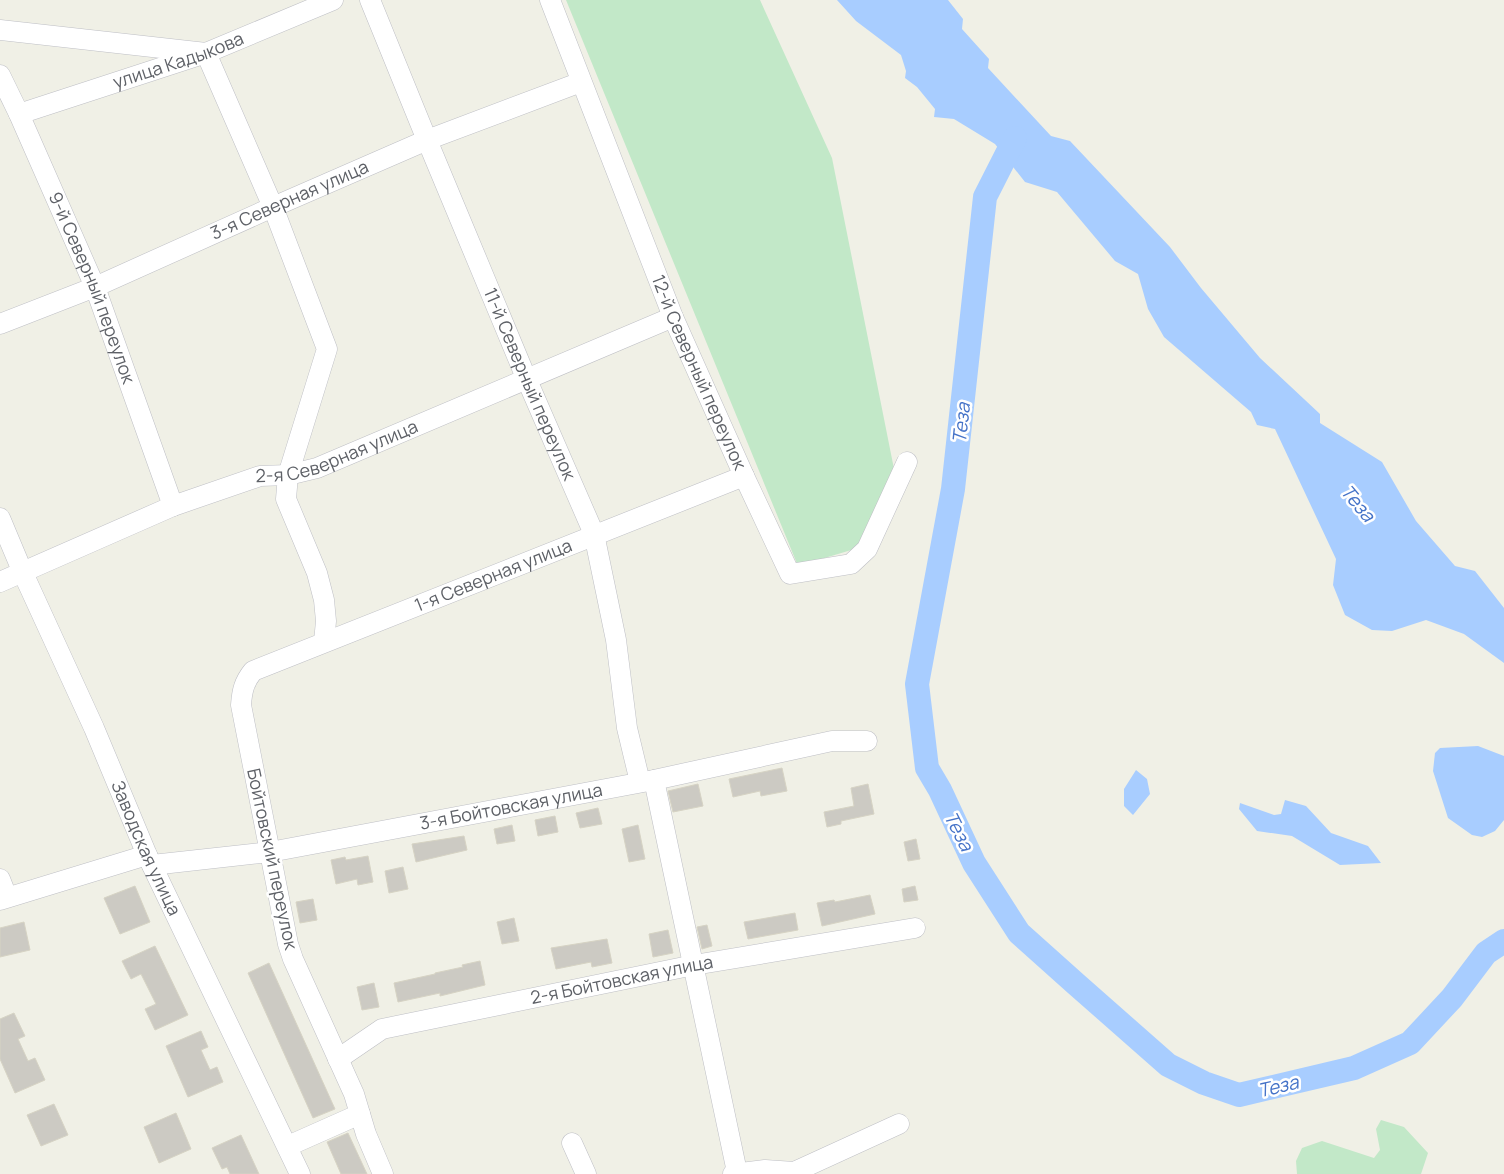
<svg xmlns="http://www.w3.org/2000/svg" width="1504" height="1174" font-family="Manrope,sans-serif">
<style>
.green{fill:#c2e8c8}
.water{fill:#a8cdff}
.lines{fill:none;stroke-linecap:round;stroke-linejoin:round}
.river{stroke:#a8cdff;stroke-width:24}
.building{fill:#cccac3;stroke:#d6d3c4}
.minor-casing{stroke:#bebfc5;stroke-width:21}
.minor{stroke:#fff;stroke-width:20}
.labels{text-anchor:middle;stroke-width:5;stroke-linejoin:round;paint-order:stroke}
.street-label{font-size:18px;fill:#5e6167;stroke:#fff}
.water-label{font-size:19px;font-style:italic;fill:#4573c8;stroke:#fff}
</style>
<rect width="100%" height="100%" fill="#f0f0e6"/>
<path class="green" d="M566,0H760L832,158L897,484L868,545L798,566Z
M1381,1120L1404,1127L1428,1153L1421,1174H1297L1296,1161L1302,1148L1322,1141L1374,1158L1380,1150L1376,1129Z"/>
<path class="water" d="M837,0H948L963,19L962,29L989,59L988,68L1051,136L1070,141L1170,247L1201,288L1260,358L1320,414V423L1382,462L1416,521L1455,566L1475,571L1504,608V663L1464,634L1426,620L1392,631L1372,630L1345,615L1333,585L1336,559L1275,429L1257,425L1251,412L1164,337L1148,309L1138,274L1115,261L1057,192L1025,182L995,144L954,119L934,117L935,109L917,87L905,78L906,71L901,55L856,21Z
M1478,746L1504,756V820L1495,831L1482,837L1472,835L1448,818L1433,771L1435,753L1440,748Z
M1136,770L1147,779L1150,794L1133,815L1124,806V789Z
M1285,800L1306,806L1331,833L1368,846L1381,863L1340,865L1292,836L1257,831L1239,809L1240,803L1274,815L1281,814Z"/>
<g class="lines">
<path class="river" d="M1015,138L985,197L953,489L917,684L927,768L940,790L974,863L1019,933L1076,984L1168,1065L1204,1083L1239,1095L1354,1068L1410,1043L1452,998L1486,953L1504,941"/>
</g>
<path class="building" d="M782,768L787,791L761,796L760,791L733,797L729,779Z
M698,784L703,806L673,812L668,791Z
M868,784L874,814L841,821V824L827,827L824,812L854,806L851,788Z
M598,808L602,824L580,828L576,813Z
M555,816L558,832L538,836L535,820Z
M512,825L515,841L497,844L494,829Z
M638,825L645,859L629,862L622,829Z
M464,836L467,850L416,862L412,844Z
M916,839L920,859L908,861L904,842Z
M368,856L373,882L358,885L357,879L336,884L331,860L345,857L346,860Z
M403,867L408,889L389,893L385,871Z
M135,886L150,922L120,934L104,898Z
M915,886L918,900L904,902L902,889Z
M870,895L875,914L822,926L817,903L834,900L835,902Z
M313,899L317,920L300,923L296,902Z
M795,913L798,930L748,939L744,922Z
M514,918L519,941L502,944L497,922Z
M24,922L30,950L0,957V928Z
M707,925L712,946L702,949L697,927Z
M668,930L673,953L653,957L649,934Z
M607,939L612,963L592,967L591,962L556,969L551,948Z
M155,946L188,1015L155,1030L145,1009L156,1004L141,974L131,979L122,961Z
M480,961L485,985L440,996V993L398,1002L394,983L435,974V973L463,967L462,965Z
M269,963L335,1109L313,1118L248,973Z
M374,983L379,1007L362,1010L357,987Z
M14,1013L25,1036L18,1039L28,1061L35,1058L45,1080L15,1093L0,1059V1019Z
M201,1031L208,1047L201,1050L210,1070L217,1067L223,1082L188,1097L166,1046Z
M54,1104L68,1135L41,1146L27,1115Z
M176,1113L191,1149L159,1163L144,1127Z
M348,1133L367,1174H341L327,1142Z
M241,1135L259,1174H230L227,1167L222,1169L212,1148Z"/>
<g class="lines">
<g class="minor-casing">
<g id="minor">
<path id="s1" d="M370,0L427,140L527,380L594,534L616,640L627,728L640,782"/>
<path id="s2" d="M550,0L673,317L744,476L790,574L851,564L867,549L907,462"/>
<path d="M0,30L206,53L273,207L327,349L288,475L286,499L317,573L324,600L326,621L324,642"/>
<path id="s3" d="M0,75L19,114L95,287L173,506"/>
<path id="s4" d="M19,114L206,53L333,0"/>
<path id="s5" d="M0,324L95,287L273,207L427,140L581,82"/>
<path id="s6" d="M0,518L23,573L94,728L147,855L300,1174"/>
<path id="s7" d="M0,582L173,506L260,476L288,475L317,468L673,317"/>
<path d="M654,780L737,1172"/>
<path id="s8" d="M152,865L270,852L654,780L832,741H867"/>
<path d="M0,879L7,897"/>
<path d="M0,900L147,855"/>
<path id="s9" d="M338,1059L382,1029L694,965L915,928"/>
<path d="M572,1143L586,1174"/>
<path d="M288,1146L360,1114"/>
<path id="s10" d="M383,1174L366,1134L354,1094L293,959L288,944L241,705C242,691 244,682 253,671L744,476"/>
<path d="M733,1174L765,1170L794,1172L899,1124"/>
</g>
</g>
<use href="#minor" class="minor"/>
</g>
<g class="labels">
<g class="street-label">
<text dy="6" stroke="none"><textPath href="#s4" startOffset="168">улица Кадыкова</textPath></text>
<text dy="6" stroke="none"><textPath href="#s5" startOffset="315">3-я Северная улица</textPath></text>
<text dy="6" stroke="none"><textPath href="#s3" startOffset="232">9-й Северный переулок</textPath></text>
<text dy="6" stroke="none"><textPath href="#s2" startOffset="401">12-й Северный переулок</textPath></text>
<text dy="6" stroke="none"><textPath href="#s1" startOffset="416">11-й Северный переулок</textPath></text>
<text dy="6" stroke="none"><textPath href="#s7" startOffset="362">2-я Северная улица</textPath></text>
<text dy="6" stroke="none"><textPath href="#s10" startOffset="788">1-я Северная улица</textPath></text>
<text dy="6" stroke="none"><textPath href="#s8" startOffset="364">3-я Бойтовская улица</textPath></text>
<text dy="6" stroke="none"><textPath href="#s6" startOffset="361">Заводская улица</textPath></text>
<text transform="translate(272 859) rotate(78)" y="6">Бойтовский переулок</text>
<text dy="6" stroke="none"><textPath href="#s9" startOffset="298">2-я Бойтовская улица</textPath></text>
</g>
<g class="water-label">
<text transform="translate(961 423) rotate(-84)" y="7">Теза</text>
<text transform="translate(1358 503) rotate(50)" y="7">Теза</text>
<text transform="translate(959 831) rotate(63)" y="7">Теза</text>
<text transform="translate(1278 1086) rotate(-13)" y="7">Теза</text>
</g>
</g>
</svg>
